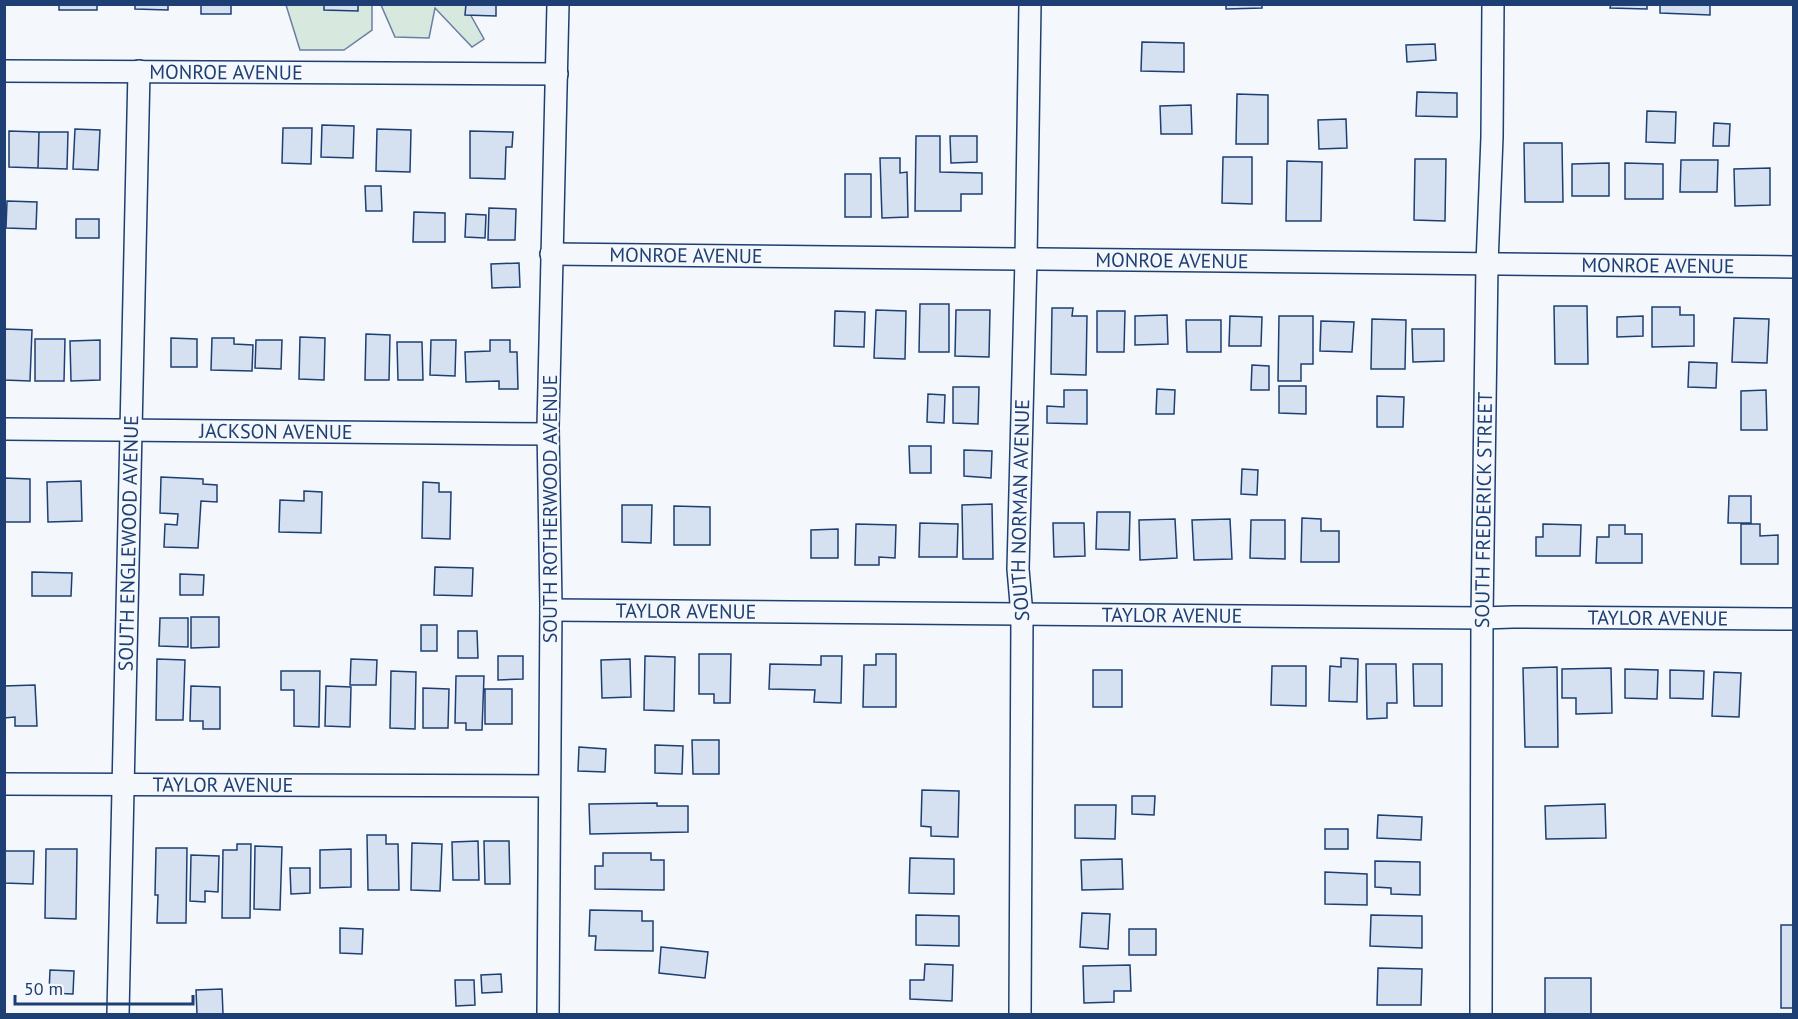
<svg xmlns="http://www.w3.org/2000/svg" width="1798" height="1019" font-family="'PT Sans',sans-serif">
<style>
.green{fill:#d7e8df;stroke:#687fa3;stroke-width:1.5}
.building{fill:#d5e0f0;stroke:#1d3f73;stroke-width:1.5}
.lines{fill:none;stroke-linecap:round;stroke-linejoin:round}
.minor-casing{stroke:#1d3f73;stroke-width:24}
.minor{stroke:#f4f7fb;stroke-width:21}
.labels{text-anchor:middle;stroke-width:4.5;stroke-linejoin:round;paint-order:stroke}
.street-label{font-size:20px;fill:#1d3f73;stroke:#f4f7fb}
</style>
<rect width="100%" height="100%" fill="#f4f7fb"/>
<path class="green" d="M286,5H372V30L344,50H300Z
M381,5H465L484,39L472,47L435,8L429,38L395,37Z"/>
<path class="building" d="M59,4H97V10H59Z
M135,4H168V10L135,9Z
M201,4H231V14H201Z
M324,4H358V11L324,10Z
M466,4H496V16L465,15Z
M1226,4H1262V8L1226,9Z
M1611,4H1647V9L1610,8Z
M1660,4H1710V15L1660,13Z
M1142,42L1184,43V72L1141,71Z
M1435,44L1436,60L1407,62L1406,45Z
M1417,92L1457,93V117L1416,116Z
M1237,94L1268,95V144H1236Z
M1191,105L1192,134H1161L1160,106Z
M1647,111L1676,112L1675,143L1646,142Z
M1346,119L1347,148L1319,149L1318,120Z
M1714,123L1730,124L1729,146H1713Z
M322,125L354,126L353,158L321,157Z
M283,128H312L311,164L282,163Z
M75,129L100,130L98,170L73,169Z
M377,129L411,130L410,172L376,171Z
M9,131L39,132L38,168L9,167Z
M470,131L513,132L512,147H506L505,179L470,178Z
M39,132H68L67,169L38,168Z
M916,136H940V172L982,173V194H961V211H915Z
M950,136H977V162L951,163Z
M1524,143H1562L1563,202H1525Z
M1223,157H1252V204L1222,203Z
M880,158H900V173L907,172L908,217L882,218Z
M1415,159H1446L1445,221L1414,220Z
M1681,160H1718L1717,192H1680Z
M1287,161L1322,162L1321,221H1286Z
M1609,163V196H1572V164Z
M1625,163L1663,164V199H1625Z
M1770,168V205L1735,206L1734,169Z
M845,174H871V217H845Z
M365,186H381L382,211H366Z
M7,201L37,202L36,229L6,228Z
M489,208L516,209L515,240H488Z
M414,212L445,213V242H413Z
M466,214L486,215L485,238L465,237Z
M76,219H99V238H76Z
M519,263L520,287L492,288L491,264Z
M920,304H949V352H919Z
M1554,306H1587L1588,364H1555Z
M1652,307H1680V315H1694V346L1652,347Z
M1052,308H1073L1072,316H1087L1086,375L1051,374Z
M876,310L906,311L905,359L874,358Z
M956,310H990L989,357L955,356Z
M835,311L865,312L864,347L834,346Z
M1097,311H1125L1124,352H1097Z
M1167,315L1168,344L1135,345V316Z
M1230,316L1262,317L1261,346H1229Z
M1279,316H1313V364H1301V381H1278Z
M1643,316V336L1617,337V317Z
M1734,318L1769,319L1767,363L1732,362Z
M1372,319L1406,320L1405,369H1371Z
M1186,320H1221V352H1187Z
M1321,321L1354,322L1352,352L1320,351Z
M4,329L32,330L30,381L4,380Z
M1412,329H1444V361L1413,362Z
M366,334L390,335L389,380H365Z
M300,337L325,338L324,380L299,379Z
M171,338L197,339V367H171Z
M212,338H234V344L253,345L252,371L211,370Z
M35,339H65L64,381H35Z
M100,340V380L71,381L70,341Z
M256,340H282L281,369L255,368Z
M431,340H456L455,376L430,375Z
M490,340H510V352H517L518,389H499V381L466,382L465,352L490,351Z
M397,342H422L423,380H398Z
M1689,362L1717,363L1716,388L1688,387Z
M1252,365L1269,366V390H1251Z
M1279,386H1306V414L1279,413Z
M953,387H979L978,424L953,423Z
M1157,389L1175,390L1174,414H1156Z
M1064,390H1087V424L1047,423V406L1064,407Z
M1766,390L1767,430H1741V391Z
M928,394L945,395L944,423L927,422Z
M1377,396L1404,397L1403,427H1377Z
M909,446H931V473H910Z
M964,450L992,451L991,478L964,476Z
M1242,469L1258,470L1257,495L1241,494Z
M161,477L203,479V484L217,485V502L201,501L198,548L164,547L165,524L177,525L178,514L160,513Z
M4,478L30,479V522H4Z
M81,481L82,521L48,522L47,482Z
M423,482L439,483V492H451L450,539L422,538Z
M304,491L322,492L321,533L279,532L280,500L304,501Z
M1729,496H1751V523H1728Z
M992,504L993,559H963L962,505Z
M622,505H652L651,543L622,542Z
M674,506L710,507V545H674Z
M1097,512H1130L1129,550L1096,549Z
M1302,518L1321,519V531H1339V562H1301Z
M1175,519L1177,558L1140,560L1139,520Z
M1230,519L1232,559L1194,560L1192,520Z
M1251,520H1285V559L1250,558Z
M920,523L958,524L957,557H919Z
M1053,523H1084L1085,556L1054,557Z
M856,524L896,525L895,558L879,557V565H855Z
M1543,524L1581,525L1580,556H1536V537H1543Z
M1741,524H1760V536L1778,535V564H1741Z
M1609,525H1625V534H1642V563H1596L1597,537H1609Z
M838,529V558H811V530Z
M435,567L473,568L472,596L434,595Z
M32,572L72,573L71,596H32Z
M180,574L204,575L203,595H180Z
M191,617H219V647L191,648Z
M160,618H188V647L159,646Z
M421,625H437V651H421Z
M458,631H477L478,658H458Z
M699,654H731L730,703H714V694H699Z
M876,654H896V707H863L864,665H876Z
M498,656H523V679L498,680Z
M645,656L675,657L674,711L644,710Z
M821,656H842L841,703L814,702L815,690L769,689L770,664L821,665Z
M1341,658L1358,659L1357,702L1329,701L1330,666L1341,667Z
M157,659L185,660L183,720H156Z
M351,659L377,660L376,685H350Z
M630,659L631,697L602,698L601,660Z
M1366,664H1396L1397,703H1387V718L1367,719Z
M1413,664H1442V706H1414Z
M1272,666H1306V706L1271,705Z
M1557,667L1558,747H1525L1523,668Z
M1611,668L1612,713L1576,714V698H1562V669Z
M1625,669L1658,670L1657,699L1625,698Z
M1093,670H1122V707H1093Z
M1670,670L1704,671L1703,699L1670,698Z
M281,671H320L319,727L294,726V690H281Z
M391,671L416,672L415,729L390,728Z
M1714,672L1741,673L1739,717L1712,716Z
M456,676H484L482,730H466V723H455Z
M35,685L37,726H15V717L4,718V686Z
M191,686L220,687V729H203V721H190Z
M326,686L351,687L350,727L325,726Z
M423,688L449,689L448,728H423Z
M485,689H512V724H485Z
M692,740H719V774H693Z
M655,745L683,746L682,774L655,773Z
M579,747L606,749L605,772L578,771Z
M922,790L959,791L958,837L931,836V827L921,826Z
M1132,796H1155L1154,815L1132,814Z
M657,803V806H688V832L590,834L589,804Z
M1605,804L1606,838L1546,839L1545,806Z
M1075,805H1116L1115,839L1075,838Z
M1378,815L1422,817L1421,840L1377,838Z
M1325,829H1348V849H1325Z
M367,835H386V844H398L399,890H368Z
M478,841L479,880H453L452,842Z
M484,841H509L510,884H485Z
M412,843L442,844L440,891L411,890Z
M237,844H251L250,918H222L223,850H237Z
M255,846L282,847L280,910L254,909Z
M156,848H187L186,923H157L158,895H155Z
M46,849H77L76,919L45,918Z
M351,849V887L320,888V850Z
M4,851H34L33,884L4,883Z
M603,853H651V860H664V890L595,889V866H603Z
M191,855L219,856L218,892L205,891V902L190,901Z
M910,858L954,859V894L909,893Z
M1122,859L1123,889L1082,890L1081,860Z
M1375,861L1420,862V895L1391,894V888L1375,887Z
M290,868H310V893L291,894Z
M1325,872L1367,874V905L1325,904Z
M590,910L642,911V921H653V951L595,950L596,936H589Z
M1082,913L1110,914L1108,949L1080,947Z
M916,915L959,916V946L916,945Z
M1371,915L1422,916V948L1370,946Z
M1781,925H1794V1008H1781Z
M340,928L363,929L362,954L340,953Z
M1129,929H1156V955H1129Z
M661,947L708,952L705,978L659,973Z
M925,964L953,965L952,1001L910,999V980H924Z
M1130,965L1131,991H1114V1002L1084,1003L1083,966Z
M1378,968L1422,969L1421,1005H1377Z
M50,970L74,971L73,994L49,993Z
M501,974L502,992L482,993L481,975Z
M1545,978H1591V1014H1545Z
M455,980H474L475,1005L456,1006Z
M222,989L223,1014H197L196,990Z"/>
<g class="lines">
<g class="minor-casing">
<g id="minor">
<path id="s1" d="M4,71L557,74"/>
<path id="s2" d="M551,254L1794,267"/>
<path id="s3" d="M4,429L548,434"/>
<path id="s4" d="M551,610L1482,618L1513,617L1794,619"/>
<path id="s5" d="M4,784L549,786"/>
<path id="s6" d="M118,1014L139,71"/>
<path d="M548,1014L551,605L548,427L558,4"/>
<path id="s7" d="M1020,1014L1022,615L1018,569L1026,259L1030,4"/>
<path id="s8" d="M1481,1014L1482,618L1487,264L1492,137L1493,4"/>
</g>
</g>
<use href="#minor" class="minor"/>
</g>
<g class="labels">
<g class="street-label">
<text dy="7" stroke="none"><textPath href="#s1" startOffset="222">MONROE AVENUE</textPath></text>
<text dy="7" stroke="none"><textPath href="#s2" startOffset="135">MONROE AVENUE</textPath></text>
<text dy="7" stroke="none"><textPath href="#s2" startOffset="621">MONROE AVENUE</textPath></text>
<text dy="7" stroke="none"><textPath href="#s2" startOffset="1107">MONROE AVENUE</textPath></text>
<text dy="7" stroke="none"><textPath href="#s3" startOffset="272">JACKSON AVENUE</textPath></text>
<text transform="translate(550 509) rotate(-90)" y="7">SOUTH ROTHERWOOD AVENUE</text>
<text dy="7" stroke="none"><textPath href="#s7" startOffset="504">SOUTH NORMAN AVENUE</textPath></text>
<text dy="7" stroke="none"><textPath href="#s8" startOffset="504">SOUTH FREDERICK STREET</textPath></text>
<text dy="7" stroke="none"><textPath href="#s6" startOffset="471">SOUTH ENGLEWOOD AVENUE</textPath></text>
<text dy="7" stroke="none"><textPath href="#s4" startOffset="135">TAYLOR AVENUE</textPath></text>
<text dy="7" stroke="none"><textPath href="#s4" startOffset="621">TAYLOR AVENUE</textPath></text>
<text dy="7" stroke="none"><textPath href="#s4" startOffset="1107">TAYLOR AVENUE</textPath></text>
<text dy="7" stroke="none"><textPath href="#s5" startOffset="219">TAYLOR AVENUE</textPath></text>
</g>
</g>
<rect width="1798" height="1019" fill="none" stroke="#1d3f73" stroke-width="12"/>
<path d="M15 995v9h178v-9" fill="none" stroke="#1d3f73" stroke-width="3"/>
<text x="24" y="995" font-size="18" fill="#1d3f73" stroke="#f4f7fb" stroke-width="4.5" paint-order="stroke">50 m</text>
</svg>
